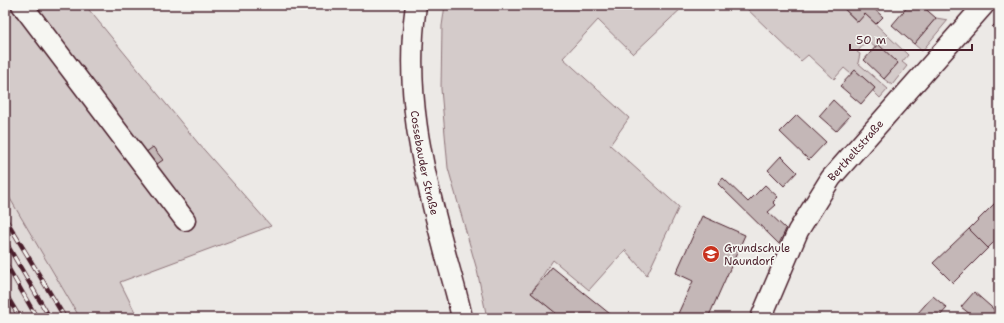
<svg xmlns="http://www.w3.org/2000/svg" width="1004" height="323" font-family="'Shantell Sans',sans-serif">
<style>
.built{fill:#e0dad8}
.green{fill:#d4cbca;stroke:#8f757a}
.building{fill:#c4b7b7;stroke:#4a1f2b}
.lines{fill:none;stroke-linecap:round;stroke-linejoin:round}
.minor-casing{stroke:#4a1f2b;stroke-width:23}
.minor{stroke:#f6f6f2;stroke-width:20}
.rail-casing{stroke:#4a1f2b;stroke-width:4.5}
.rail{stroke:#f6f6f2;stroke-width:3;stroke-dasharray:9;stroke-linecap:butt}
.labels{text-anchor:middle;stroke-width:3.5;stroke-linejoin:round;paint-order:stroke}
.street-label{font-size:11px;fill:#4a1f2b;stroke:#f6f6f2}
.poi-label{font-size:11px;fill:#4a1f2b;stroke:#f6f6f2;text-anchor:start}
</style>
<rect width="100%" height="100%" fill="#ece9e6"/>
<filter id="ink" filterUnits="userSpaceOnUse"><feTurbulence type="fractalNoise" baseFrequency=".025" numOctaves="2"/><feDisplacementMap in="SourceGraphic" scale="8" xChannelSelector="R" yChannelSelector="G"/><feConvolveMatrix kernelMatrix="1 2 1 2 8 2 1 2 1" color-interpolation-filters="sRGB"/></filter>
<g filter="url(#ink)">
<path class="built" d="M5,190L80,318H5Z"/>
<path class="green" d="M5,5H85L198,143L271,226L120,282L138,318H80L5,190Z
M445,5H685L633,54L598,20L563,58L629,118L610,145L679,207L647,275L625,250L589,290L553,260L531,293L562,318H487L477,270L448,168L441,89L442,26Z
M743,5H840L857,22L865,14L908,55L902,62L907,66L892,85L884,79L898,63L877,45L875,47L867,41L857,52L860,54L858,63L888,89L880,98L873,91L875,88L855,70L851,74L844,68L834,79L808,55L801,61Z
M936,18L948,20L922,51L914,44Z"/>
<path class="building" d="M840,5H870L883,17L876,24L865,14L858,22Z
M909,5H921L936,18L914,44L892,25Z
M999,20V33L992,27Z
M878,44L898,63L884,79L864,60Z
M855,70L875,88L861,104L840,86Z
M833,100L850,116L836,131L819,116Z
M797,115L826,142L809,160L780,132Z
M153,147L163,160L154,166L145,153Z
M781,156L797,172L784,186L768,170Z
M723,178L748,202L765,185L778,197L773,202L776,205L768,212L786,229L779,244L718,184Z
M999,199V237L988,248L969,229Z
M702,216L745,235L708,318H676L693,281L676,273Z
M969,229L988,248L953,283L933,263Z
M552,267L615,318H562L531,293Z
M974,292L998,313L994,318H975L961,307Z
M933,296L947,308L938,318H922L917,314Z"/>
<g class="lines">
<g class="minor-casing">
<g id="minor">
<path d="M22,5L185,220"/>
<path id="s1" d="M416,5C404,90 421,163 443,245C449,269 457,293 462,318"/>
<path id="s2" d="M761,318L798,231L831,178L984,5"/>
</g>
</g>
<use href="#minor" class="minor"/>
<g class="rail-casing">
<path id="rail" d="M5,218L65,318
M5,241L50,318
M5,262L37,318
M5,293L20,318
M5,314L7,318"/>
</g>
<use href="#rail" class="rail"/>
</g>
</g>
<defs>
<g id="school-disc" transform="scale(0.9)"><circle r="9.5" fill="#c8321e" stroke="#f6f6f2"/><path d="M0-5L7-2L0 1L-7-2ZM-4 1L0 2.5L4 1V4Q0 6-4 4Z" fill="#fff"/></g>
</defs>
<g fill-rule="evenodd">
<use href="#school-disc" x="711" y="254"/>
</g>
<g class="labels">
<g class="street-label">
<text dy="4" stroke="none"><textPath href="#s2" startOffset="194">Bertheltstraße</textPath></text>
<text dy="4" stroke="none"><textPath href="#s1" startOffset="159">Cossebauder Straße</textPath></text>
</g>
<g class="poi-label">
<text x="724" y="252">Grundschule<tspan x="724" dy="13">Naundorf</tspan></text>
</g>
</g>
<rect width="1004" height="323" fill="none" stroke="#f6f6f2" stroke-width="20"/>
<rect x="10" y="10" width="984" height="303" fill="none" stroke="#4a1f2b" stroke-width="1.5" filter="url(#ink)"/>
<path d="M850 44v6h122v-6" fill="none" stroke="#4a1f2b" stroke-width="2"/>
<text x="856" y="44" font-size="12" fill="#4a1f2b" stroke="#f6f6f2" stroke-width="3" paint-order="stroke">50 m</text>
</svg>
